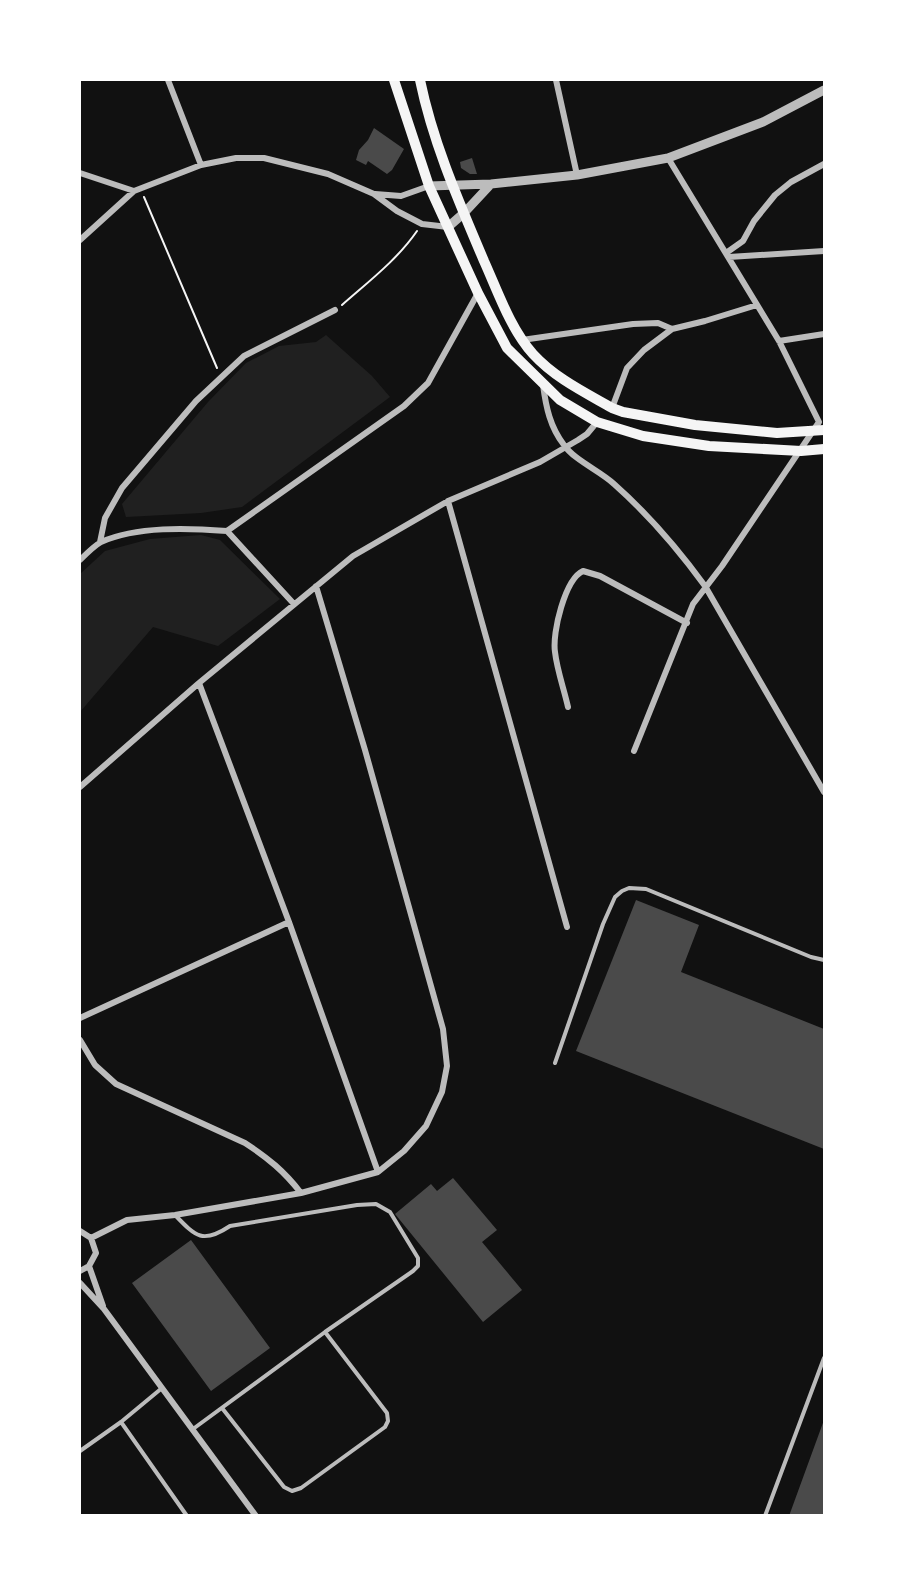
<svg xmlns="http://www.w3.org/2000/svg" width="904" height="1595" font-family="'Work Sans',sans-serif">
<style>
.green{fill:#202020}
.building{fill:#4a4a4a}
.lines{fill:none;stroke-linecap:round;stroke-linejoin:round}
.path{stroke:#f5f5f5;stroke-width:2}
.service{stroke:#bcbcbc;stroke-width:4}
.minor{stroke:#bcbcbc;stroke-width:6}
.tertiary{stroke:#bcbcbc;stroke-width:9}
.secondary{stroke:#f5f5f5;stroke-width:10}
</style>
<rect width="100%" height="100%" fill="#111"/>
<path class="green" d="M326,335L372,376L390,397L242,507L201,513L126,517L122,504L208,402L246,363L279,346L316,342Z
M201,535L220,540L280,599L218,646L153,627L80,712V574L105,551L150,539Z"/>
<path class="building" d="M374,128L404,149L392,170L387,174L368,161L366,165L356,160L359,150L368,140Z
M472,158L477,174H470L461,168L460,162Z
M636,900L699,925L681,972L824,1029V1149L576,1051Z
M453,1178L497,1230L482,1242L522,1290L483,1322L395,1214L431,1184L437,1191Z
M191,1240L270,1348L211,1391L132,1283Z
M824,1420V1516H789Z"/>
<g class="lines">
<path class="path" d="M144,197L217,368
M342,305C368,282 397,260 417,231"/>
<path class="service" d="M555,1063L603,924L615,897L622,891L629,888L646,889L811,957L824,960
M175,1215C196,1237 203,1244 230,1226L357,1205L376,1204L390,1212L418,1258V1266L413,1271L325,1332L193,1429
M222,1408L284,1487L292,1491L301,1488L385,1427L388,1421L387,1413L325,1332
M121,1422L187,1516
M80,1451L121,1422L162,1388
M765,1516L824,1358"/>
<path class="minor" d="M168,80L201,165
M556,80L577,175
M80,173L134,191
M375,194L401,196L429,186
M80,240L134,191L201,165L236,158H264L328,174L374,194L397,211L422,224L448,227
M726,253L743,241L754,221L775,195L791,182L824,164
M729,257L824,251
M522,340L633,324L658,323L672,329
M779,341L824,334
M543,385C546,407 550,427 564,445C574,460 600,471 614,484C649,515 678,549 705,586L824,792
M612,408L627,368L644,350L672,329L705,321L757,305
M448,501L567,927
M227,531L404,406L428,383L478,293
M100,542L105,518L122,488L196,401L244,356L335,310
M80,560C86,554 94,546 101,542C137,526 188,528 227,531L294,604
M199,683L289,922L378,1172
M568,707C564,689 557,670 555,652C552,633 565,579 583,571L600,576L687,623
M634,751L693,604L722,566L819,422L779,341L668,158
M80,787L199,683L353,556L448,501L540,462L578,440L587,434L597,422
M80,1018L289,922
M80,1040L95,1065L116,1084L245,1143C268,1158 284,1171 301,1193
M80,1231L91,1238L96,1253L89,1266L80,1271
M91,1238L127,1220L175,1215L301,1193L378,1172L404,1151L426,1126L442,1092L447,1066L443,1029L365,750L316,586
M89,1266L103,1306
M80,1283L104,1309L256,1516"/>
<path class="tertiary" d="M429,186L491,184L577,175L668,158L763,122L824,90
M448,227L464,213L491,184"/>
<path class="secondary" d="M394,80L429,186L478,293L507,348L560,400L597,422L643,436L709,446L801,451L824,449
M420,80C433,143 459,202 484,261C498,292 510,328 533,354C555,378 584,392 612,408L623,412L695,425L777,433L824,430"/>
</g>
<rect width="904" height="1595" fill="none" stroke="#ffffff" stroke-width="162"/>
</svg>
